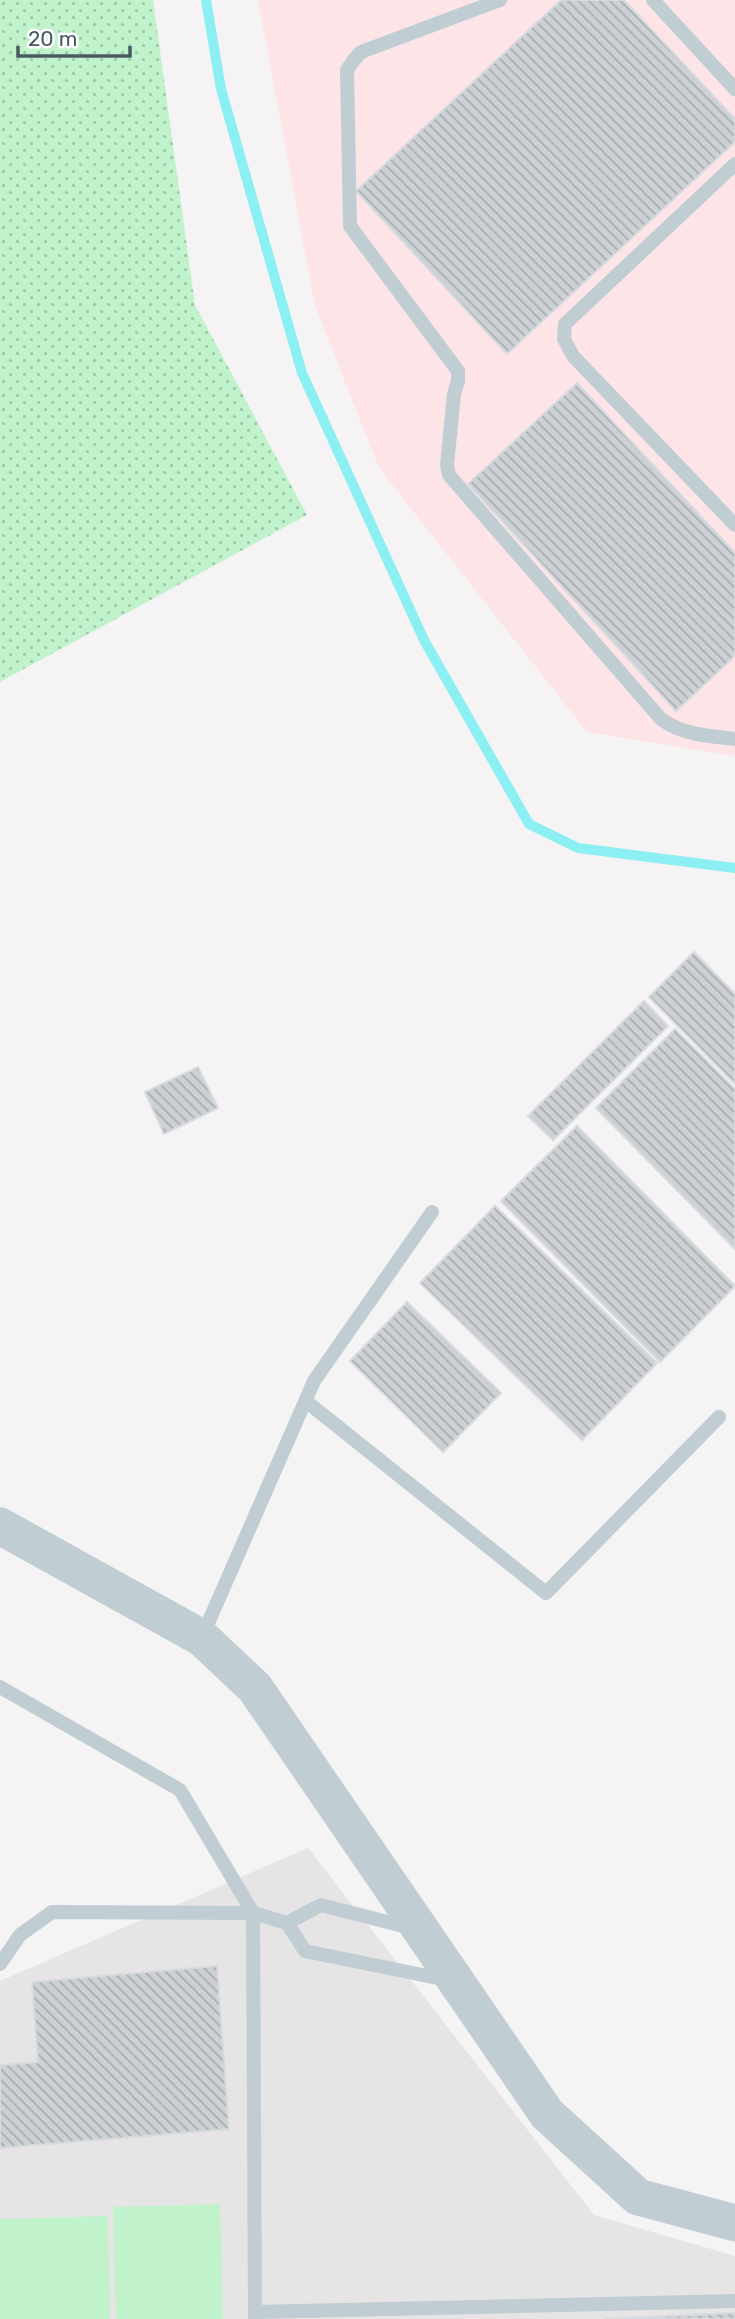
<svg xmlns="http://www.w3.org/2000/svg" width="735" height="2319" font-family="Rubik,sans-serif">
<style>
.education{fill:#e6e4e5}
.medical{fill:#fde5e7}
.grass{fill:url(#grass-dots)}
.pitch{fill:#c0f3cc}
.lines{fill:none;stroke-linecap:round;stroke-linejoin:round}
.stream{stroke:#8beff3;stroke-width:10}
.building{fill:url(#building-back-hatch);stroke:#d7dade;stroke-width:2}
.service{stroke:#c0cdd3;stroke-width:14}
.tertiary{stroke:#c0cdd3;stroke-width:37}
</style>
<defs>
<pattern id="grass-dots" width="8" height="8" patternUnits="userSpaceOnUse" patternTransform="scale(1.75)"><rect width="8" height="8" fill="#c0f3cc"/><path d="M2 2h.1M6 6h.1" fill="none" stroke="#9ec8a9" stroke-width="1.8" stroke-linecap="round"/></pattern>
<pattern id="building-back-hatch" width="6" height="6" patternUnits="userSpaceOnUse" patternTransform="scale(1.75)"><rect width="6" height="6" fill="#cdd1d5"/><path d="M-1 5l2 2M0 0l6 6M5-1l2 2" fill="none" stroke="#a8adb0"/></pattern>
</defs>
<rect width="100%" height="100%" fill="#f5f3f3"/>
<path class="education" d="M308,1848L594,2215L735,2256V2319H0V1981Z"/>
<path class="medical" d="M258,0H735V756L587,732L379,468L315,306Z"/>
<path class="grass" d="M0,0H153L195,305L307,515L0,682Z"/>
<path class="pitch" d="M220,2204L223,2319H116L113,2207Z
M108,2216L110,2319H0V2219Z"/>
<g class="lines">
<path class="stream" d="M206,0L221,89L302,373L424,640L529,824L578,848L735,868"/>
</g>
<path class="building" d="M561,0H624L735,119V142L507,354L356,191Z
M577,383L735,553V656L676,711L468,484Z
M694,952L735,994V1084L649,997Z
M644,1001L668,1026L553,1140L528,1116Z
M675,1029L735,1089V1249L596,1108Z
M198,1067L218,1108L164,1134L145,1092Z
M577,1126L735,1286L660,1362L501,1201Z
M495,1206L657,1363L582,1440L420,1283Z
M407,1302L501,1393L443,1452L350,1361Z
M217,1966L229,2129L0,2148V2065L38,2062L32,1982Z
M735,2313V2319H605Z"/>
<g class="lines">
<path class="service" d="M500,0L361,52L353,61L347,70L350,226L458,371V381L454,394L447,465L449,475L661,719C683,735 709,736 735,739
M653,0L735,89
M735,164L565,324L564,339L573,356L735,525
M307,1402L546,1593L719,1417
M202,1637L314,1381L432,1212
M0,1687L180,1790L253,1913L255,2319
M287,1923L321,1905L411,1928
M0,1964L20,1935L52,1912L253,1913L287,1923L305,1951L447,1980
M255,2312L735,2301"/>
<path class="tertiary" d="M0,1526L202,1638L255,1688L547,2114L638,2197L735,2223"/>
</g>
<path d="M18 46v10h112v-10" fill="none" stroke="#495a62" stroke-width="3.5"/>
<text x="28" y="46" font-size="21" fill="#495a62" stroke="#ffffff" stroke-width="5" paint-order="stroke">20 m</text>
</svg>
